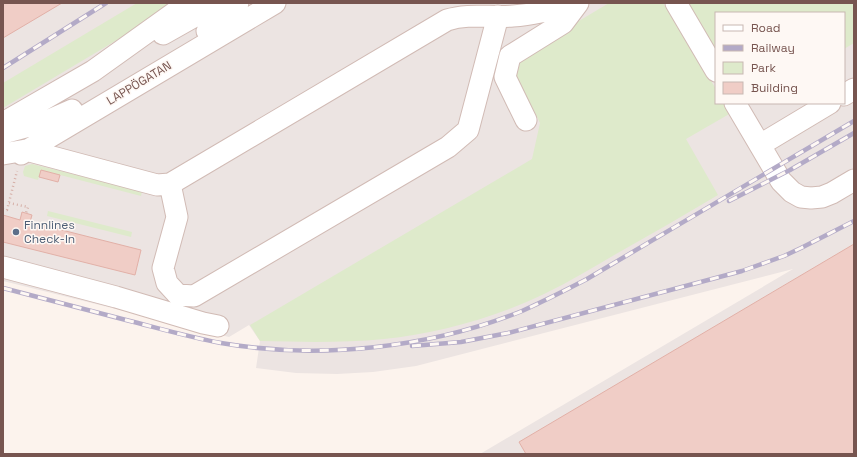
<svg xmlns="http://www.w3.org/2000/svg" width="857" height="457" font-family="'Space Grotesk',sans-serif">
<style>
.industrial{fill:#ece4e2;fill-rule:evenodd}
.green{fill:#deeacb}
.building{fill:#f0cdc6;stroke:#e2b0a7}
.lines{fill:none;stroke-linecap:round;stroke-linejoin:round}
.minor-casing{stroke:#d1bbb5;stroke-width:23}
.path{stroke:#d6b0a8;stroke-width:2.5;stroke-dasharray:1 3;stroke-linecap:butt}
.minor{stroke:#fff;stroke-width:21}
.rail-casing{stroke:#b3aac7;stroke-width:4.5}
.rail{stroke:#fef8f4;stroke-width:3;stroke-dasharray:9;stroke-linecap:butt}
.service-dot{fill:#5c6f8a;stroke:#fef8f4;stroke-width:1.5}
.labels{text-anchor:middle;stroke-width:3;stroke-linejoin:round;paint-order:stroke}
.street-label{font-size:12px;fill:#775550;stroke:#fef8f4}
.service-label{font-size:12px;fill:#4e5e75;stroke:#fef8f4;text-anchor:start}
</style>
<rect width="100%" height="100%" fill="#fcf3ed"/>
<path class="industrial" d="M3,3H854V454H480L793,269L416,366L373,372L337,374L296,373L256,368L260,341L249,325L229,337L3,281ZM716,13H844V103H716Z"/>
<path class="green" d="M137,3H179L3,108V83Z
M609,3H663L716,89V103H724L731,113L686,139L718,195C684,215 650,235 616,254C592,268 569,282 544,294C497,317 436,334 384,339C343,343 301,342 260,341L250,325L532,159L540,123L533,109L511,74L517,58Z
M686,3H854V43L844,49V13H716V50Z
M32,164L142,191L141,196L41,170L38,180L24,176L23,172L25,166Z
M48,211L132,232L131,237L47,216Z"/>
<path class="building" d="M3,3H62L3,38Z
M41,170L60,175L58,182L39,177Z
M22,212L32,215L30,222L141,250L135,275L3,242V215L20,220Z
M854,244V454H526L519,442Z"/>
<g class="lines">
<g class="minor-casing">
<path id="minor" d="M676,3L716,71
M207,31L221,21L238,3
M163,34L218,3
M844,95L854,89
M735,103L781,181L792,192L801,197L811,198L822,197L832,193L854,180
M526,120L505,77L510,56L563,23L578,3
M3,123L93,71L188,3
M3,133L47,121L72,110
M760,145L830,103
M3,154L26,150L157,185L170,184L447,20C469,13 491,18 513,16C534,15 553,9 574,3
M21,154L275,3
M170,184L177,217L163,268L167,283L178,295L194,296L448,147L468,130L498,16
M3,267L116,297L203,323L218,326"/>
</g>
<path class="path" d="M9,203L28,207L26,213
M3,209L7,210L17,171"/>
<use href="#minor" class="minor"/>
<g class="rail-casing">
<path id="rail" d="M3,68L106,3
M729,201L790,170L854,133
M3,288C44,299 85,309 126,320C158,328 189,337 221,343C319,360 430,348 522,311C544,301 566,290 587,279L854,121
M412,346L461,342L508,333L742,271L784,256L801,248L854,221"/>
</g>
<use href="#rail" class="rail"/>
</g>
<circle class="service-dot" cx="16" cy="232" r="4"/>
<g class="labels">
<g class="street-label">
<text transform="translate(139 83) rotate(-31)" y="4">LAPPÖGATAN</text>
</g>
<g class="service-label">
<text x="24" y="229">Finnlines<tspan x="24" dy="14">Check-In</tspan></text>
</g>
</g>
<rect width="857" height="457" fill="none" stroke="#775550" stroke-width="8"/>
<rect x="715" y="12" width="130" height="92" fill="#fef8f4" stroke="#c8b7b2"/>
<rect x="723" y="25" width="20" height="6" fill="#ffffff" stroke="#c8b7b2"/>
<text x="751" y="32" font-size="12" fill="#775550">Road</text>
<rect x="723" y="45" width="20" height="6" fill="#b3aac7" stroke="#c8b7b2"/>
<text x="751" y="52" font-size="12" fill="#775550">Railway</text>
<rect x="723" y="62" width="20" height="12" fill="#deeacb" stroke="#c8b7b2"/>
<text x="751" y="72" font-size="12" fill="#775550">Park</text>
<rect x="723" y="82" width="20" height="12" fill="#f0cdc6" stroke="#c8b7b2"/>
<text x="751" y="92" font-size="12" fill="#775550">Building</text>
</svg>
